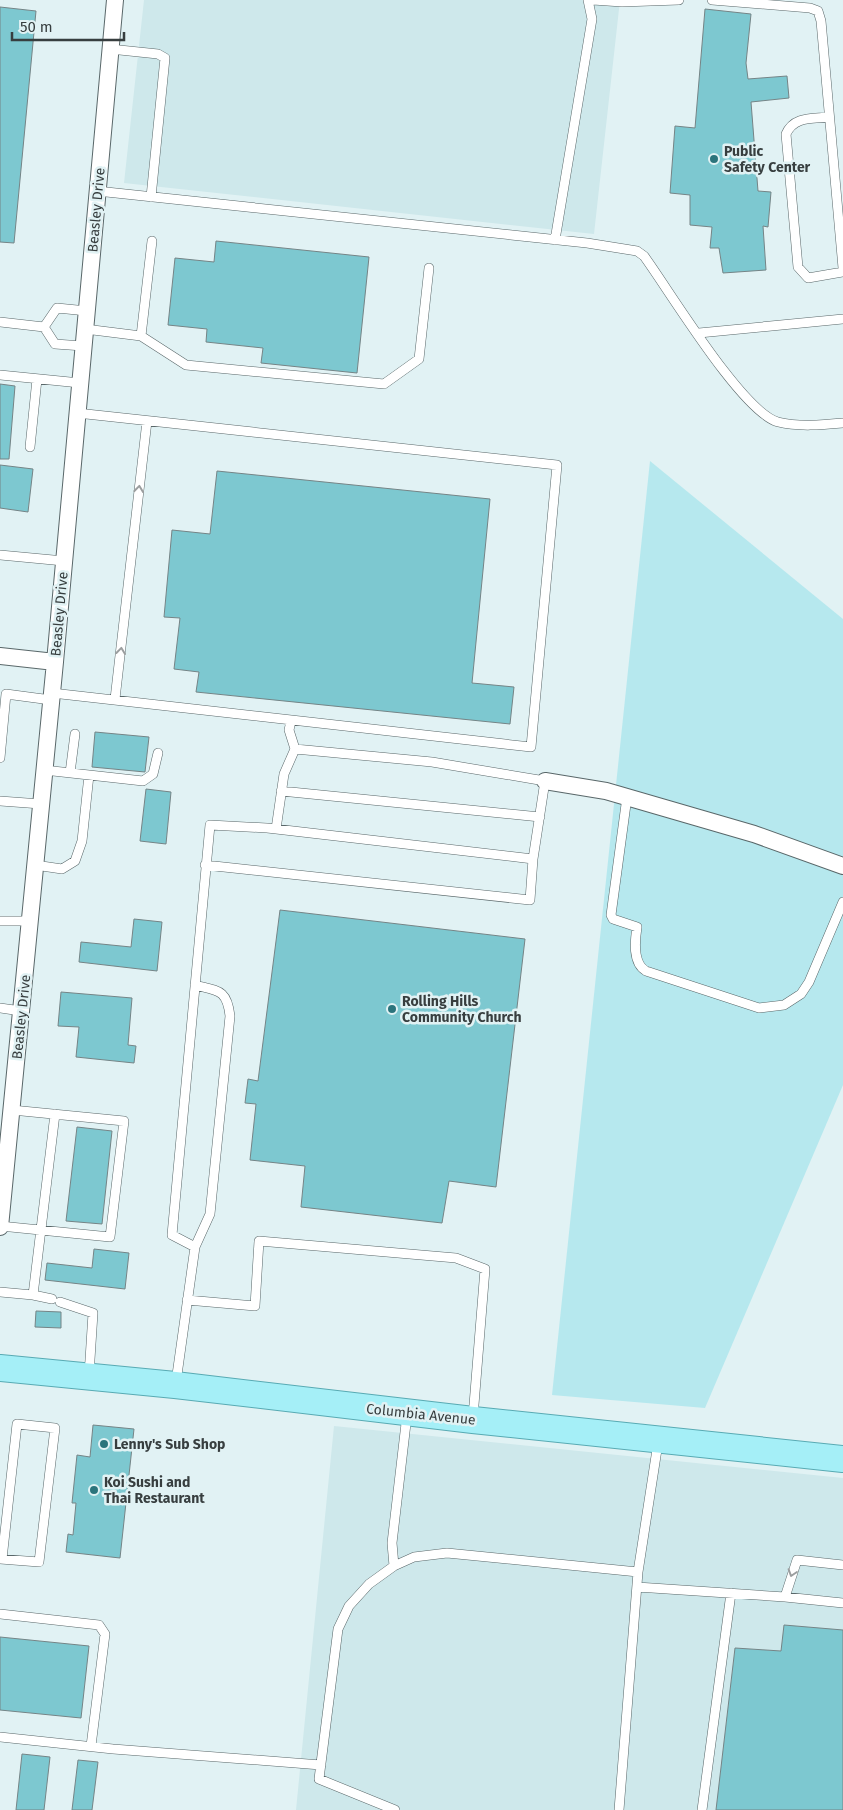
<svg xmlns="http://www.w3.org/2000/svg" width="843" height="1810" font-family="'Fira Sans',sans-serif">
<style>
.built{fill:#cee8eb}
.green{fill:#b6e8ee}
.building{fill:#7dc8d0;stroke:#758486}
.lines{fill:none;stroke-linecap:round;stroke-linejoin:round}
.service-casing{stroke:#596769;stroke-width:10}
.minor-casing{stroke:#596769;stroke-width:18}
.primary-casing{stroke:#58aab3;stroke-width:28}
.service{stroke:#fff;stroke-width:9}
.minor{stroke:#fff;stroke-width:16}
.primary{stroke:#a5eff7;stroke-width:26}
.oneway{stroke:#9b9e9f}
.poi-dot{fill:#2b747c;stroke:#e1f2f4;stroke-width:2}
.labels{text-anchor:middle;stroke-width:5;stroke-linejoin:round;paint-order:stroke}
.poi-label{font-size:14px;font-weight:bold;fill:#373e3f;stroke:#e1f2f4;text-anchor:start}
.street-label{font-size:14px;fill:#373e3f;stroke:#e1f2f4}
</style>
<rect width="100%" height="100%" fill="#e1f2f4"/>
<path class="built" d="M144,0H620L594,234L124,183Z
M334,1426L843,1478V1810H296Z"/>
<path class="green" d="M650,461L843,619V1085L705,1408L552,1395Z"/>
<path class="building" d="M0,7L36,11L14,243L0,242Z
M705,9L751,14L746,63L748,79L787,76L789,98L751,102L758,191L771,192L768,227L763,226L766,270L723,273L719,248H710L712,227L690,225V195L670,193L675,126L695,128Z
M216,241L369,257L357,373L261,363L263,348L206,342L207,329L168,325L175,258L214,262Z
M0,384L15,386L9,459H0Z
M0,465L33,469L28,512L0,508Z
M217,471L490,499L472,683L514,687L510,724L196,692L199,672L174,669L180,618L164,617L172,530L210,534Z
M95,732L149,737L145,772L92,767Z
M146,789L171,792L166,844L140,841Z
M280,910L525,939L496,1187L449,1181L442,1223L301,1207L305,1166L250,1160L256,1104L245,1103L248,1079L258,1081Z
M134,919L162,922L157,971L79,962L81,942L131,947Z
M61,992L132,998L128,1045L136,1046L134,1063L76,1057L79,1027L58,1026Z
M77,1127L112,1131L102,1224L66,1221Z
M94,1249L129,1253L125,1289L45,1280L47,1263L92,1268Z
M36,1311L61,1312V1328L35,1327Z
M93,1425L134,1429L120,1558L66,1552L68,1534L73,1535L76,1503H72L77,1455L90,1457Z
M784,1625L843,1630V1810H716L735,1648L781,1651Z
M0,1637L89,1646L81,1718L0,1710Z
M22,1754L50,1757L44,1810H16Z
M78,1760L98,1762L92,1810H72Z"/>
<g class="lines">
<g class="service-casing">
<path id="service" d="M593,0L622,2L679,0
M712,0L810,8L818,11L821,21L843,268
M110,49L158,54L165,58L151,197
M829,117C812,119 794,116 786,134L798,267L808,278L843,272
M97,191L587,243L637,251L644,256C669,290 742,412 778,422C798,427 822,425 843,423
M555,240L592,19L588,0
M0,322L44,327
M85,329L141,336L152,241
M699,333L843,319
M141,336L186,365L384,384L419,359L429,268
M83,346L55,344L44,327L57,308L87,311
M0,375L80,383
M30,447L37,379
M0,555L64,561
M52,693L531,747L557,465L77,413
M115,699L147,421
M291,721L289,730L295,749
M0,758L6,694L51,700
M44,770L143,781L153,774L158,753
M70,773L75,734
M281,791L540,817
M627,797L611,915L613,919L637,927C635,940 632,963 646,971L759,1008L784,1005L801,994L809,982L843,902
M0,801L41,804
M35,865L62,869L75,861L82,841L89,775
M205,865L530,900L533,859
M0,921H30
M0,1008L21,1011
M0,1226L110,1237L124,1121L12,1110
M195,1247L210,1214L230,1016C227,989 218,991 195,985
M0,1292L33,1295L55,1114
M33,1295L52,1299
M187,1300L255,1306L259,1241L456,1258L485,1269L473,1417
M60,1302L93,1313L89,1375
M176,1382L195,1247L172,1235L210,825L267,828L276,829L533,859L545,781L432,762L295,749L284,774L276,829
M0,1559L39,1562L55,1428L17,1424L2,1559
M394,1566L392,1543L407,1415
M637,1587L785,1597L843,1603
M785,1597L797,1560L843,1565
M0,1614L99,1625L105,1634L91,1746
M0,1737L113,1749L321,1765
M395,1810L319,1779L338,1629L349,1606L369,1584L394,1566L414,1557L447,1553L638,1572
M619,1810L638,1572L658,1443
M702,1810L731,1593"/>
</g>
<g class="minor-casing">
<path id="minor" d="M0,656L55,662
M545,781L606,791L754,834L843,866
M0,1227L55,662L115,0"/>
</g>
<g class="primary-casing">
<path id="primary" d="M0,1368L175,1385L473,1420L843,1459"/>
</g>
<use href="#service" class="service"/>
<use href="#minor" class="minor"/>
<use href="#primary" class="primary"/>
</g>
<defs><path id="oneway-chevron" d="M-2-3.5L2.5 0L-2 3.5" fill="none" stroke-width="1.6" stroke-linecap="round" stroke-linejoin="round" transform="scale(1.25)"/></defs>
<g class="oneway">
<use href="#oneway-chevron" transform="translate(139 489) rotate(-83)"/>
<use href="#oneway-chevron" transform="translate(121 651) rotate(-83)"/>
<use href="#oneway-chevron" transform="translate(792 1573) rotate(108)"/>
</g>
<g class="poi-dot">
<circle cx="714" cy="159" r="5"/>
<circle cx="392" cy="1009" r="5"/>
<circle cx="104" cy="1444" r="5"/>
<circle cx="94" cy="1490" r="5"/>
</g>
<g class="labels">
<g class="poi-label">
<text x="724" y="156">Public<tspan x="724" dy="16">Safety Center</tspan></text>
<text x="402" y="1006">Rolling Hills<tspan x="402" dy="16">Community Church</tspan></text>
<text x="114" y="1449">Lenny's Sub Shop</text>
<text x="104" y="1487">Koi Sushi and<tspan x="104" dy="16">Thai Restaurant</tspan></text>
</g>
<g class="street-label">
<text transform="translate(96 210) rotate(-85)" y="5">Beasley Drive</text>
<text transform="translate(59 614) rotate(-85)" y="5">Beasley Drive</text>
<text transform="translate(21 1017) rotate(-84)" y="5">Beasley Drive</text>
<text transform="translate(421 1414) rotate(6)" y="5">Columbia Avenue</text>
</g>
</g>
<path d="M12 32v8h112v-8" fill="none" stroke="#373e3f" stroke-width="2.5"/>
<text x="20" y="32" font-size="15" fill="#373e3f" stroke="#e1f2f4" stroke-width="4" paint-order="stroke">50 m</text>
</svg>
